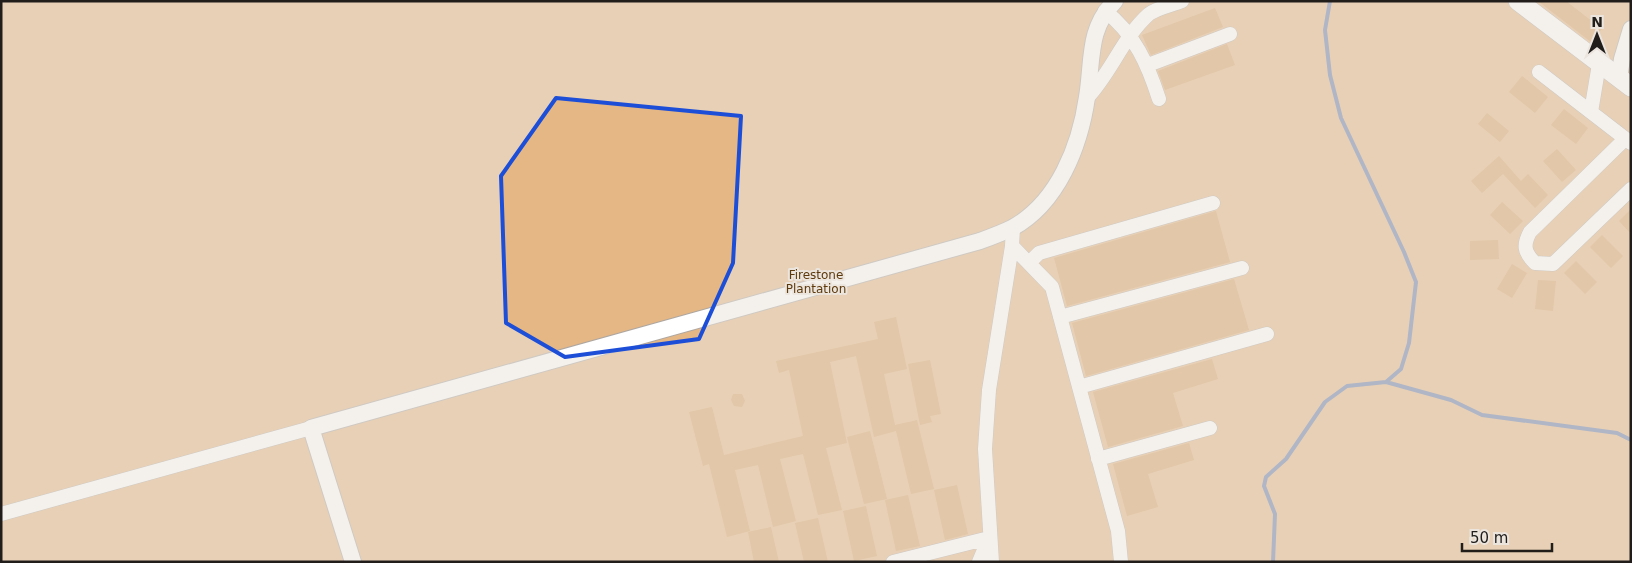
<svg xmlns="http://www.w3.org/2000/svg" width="1632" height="563" font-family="'DejaVu Sans',sans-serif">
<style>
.green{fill:#e5b785}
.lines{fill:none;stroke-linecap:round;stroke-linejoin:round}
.stream{stroke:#687da8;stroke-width:4}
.building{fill:#d7a268}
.minor-casing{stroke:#aea7a1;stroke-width:15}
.tertiary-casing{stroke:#aea7a1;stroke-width:18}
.secondary-casing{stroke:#aea7a1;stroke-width:20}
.minor{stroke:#fff;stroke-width:14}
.tertiary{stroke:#fff;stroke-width:16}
.secondary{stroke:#fff;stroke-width:19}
.marked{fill:none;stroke:#1d4ed8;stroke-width:4;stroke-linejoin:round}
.labels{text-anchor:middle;stroke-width:4;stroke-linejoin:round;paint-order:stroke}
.park-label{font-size:12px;fill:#5d390b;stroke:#ebe5de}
</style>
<rect width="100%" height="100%" fill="#ebe5de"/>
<path class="green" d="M1,1H1631V562H1Z"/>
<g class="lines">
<path class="stream" d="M1330,1L1325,30L1330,75L1341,118L1404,252L1416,282L1409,343L1401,369L1386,382
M1273,562L1275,514L1264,486L1266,477L1286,459L1325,402L1347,386L1386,382L1451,400L1482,415L1617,433L1631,440"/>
</g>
<path class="building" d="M1538,1H1566L1602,29L1591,42Z
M1215,8L1223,27L1151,55L1142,35Z
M1227,44L1235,65L1165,90L1158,71Z
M1522,76L1548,97L1535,113L1509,92Z
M1564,109L1588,128L1576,144L1551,125Z
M1487,113L1509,131L1500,142L1478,124Z
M1557,149L1576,170L1562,182L1543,161Z
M1499,156L1521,181L1528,174L1548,195L1535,208L1503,174L1482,193L1471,181Z
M1502,202L1523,221L1510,234L1490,215Z
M1631,209V234L1619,221Z
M1216,211L1230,262L1067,306L1054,258Z
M1602,235L1623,256L1611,268L1590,247Z
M1498,240L1499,259L1470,260V241Z
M1576,261L1597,282L1585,294L1564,273Z
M1512,264L1527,273L1512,298L1497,289Z
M1234,279L1249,330L1086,376L1072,323Z
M1538,280L1556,281L1553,311L1535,309Z
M896,317L907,369L884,374L895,425L917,420L934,489L911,494L896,431L874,437L856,356L830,362L847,443L826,448L842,510L818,515L803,454L780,459L796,521L773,527L758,465L735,470L750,531L727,537L709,464L703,466L689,412L712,407L724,455L803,436L789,370L779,373L776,361L878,339L874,322Z
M1212,359L1218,379L1173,393L1183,426L1108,447L1093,392Z
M930,360L941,414L930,416L932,422L920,425L908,364Z
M733,394H742L745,401L742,407L734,406L731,400Z
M870,431L887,499L864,504L847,437Z
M1189,443L1194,460L1148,474L1158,507L1127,516L1113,464Z
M957,485L968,534L945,540L934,490Z
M908,495L920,546L896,551L885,500Z
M866,506L877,556L854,561L843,511Z
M818,518L828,562H804L795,523Z
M771,527L779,562H754L748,532Z"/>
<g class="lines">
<g class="minor-casing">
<path id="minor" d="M1105,11C1135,34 1148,65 1159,99
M1148,65L1230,34
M1539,72L1631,143
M1087,98C1111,73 1123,37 1149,14C1157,8 1172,5 1182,1
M1591,112L1599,64
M1625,139L1530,232C1523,245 1524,252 1535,263L1553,264L1631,189
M1013,228L1012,246L1052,287L1118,531L1121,562
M1029,263L1039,253L1213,203
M1060,317L1242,268
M1079,387L1267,334
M1098,459L1210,428
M1,514L311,428
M893,562L989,538
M979,562L989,538
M992,562L985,449L989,390L1012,246"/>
</g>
<g class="tertiary-casing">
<path id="tertiary" d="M1619,78L1622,59L1631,29
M353,562L311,428L980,241C991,237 1002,233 1012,228C1058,203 1080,146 1087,97C1093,61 1087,29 1115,1"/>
</g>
<g class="secondary-casing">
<path id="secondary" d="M1518,1L1631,87"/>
</g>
<use href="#minor" class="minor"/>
<use href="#tertiary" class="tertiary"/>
<use href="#secondary" class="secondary"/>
</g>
<path d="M0 0H1632V563H0ZM556,98L741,116L733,263L699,339L565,357L506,323L501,176Z" fill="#ebe5de" fill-opacity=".55" fill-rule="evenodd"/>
<path class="marked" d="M556,98L741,116L733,263L699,339L565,357L506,323L501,176Z"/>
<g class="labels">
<g class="park-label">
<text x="816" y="279">Firestone<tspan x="816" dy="14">Plantation</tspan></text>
</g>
</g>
<rect width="1632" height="563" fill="none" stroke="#201d1b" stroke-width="5"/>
<g transform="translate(1597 35)" stroke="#ebe5de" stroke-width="4" paint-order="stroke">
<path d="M0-4L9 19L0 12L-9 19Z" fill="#201d1b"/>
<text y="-8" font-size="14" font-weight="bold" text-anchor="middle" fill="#201d1b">N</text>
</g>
<path d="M1462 543v8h90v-8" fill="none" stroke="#201d1b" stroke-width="2.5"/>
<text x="1470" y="543" font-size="15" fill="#201d1b" stroke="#ebe5de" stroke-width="4" paint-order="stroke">50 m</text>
</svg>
